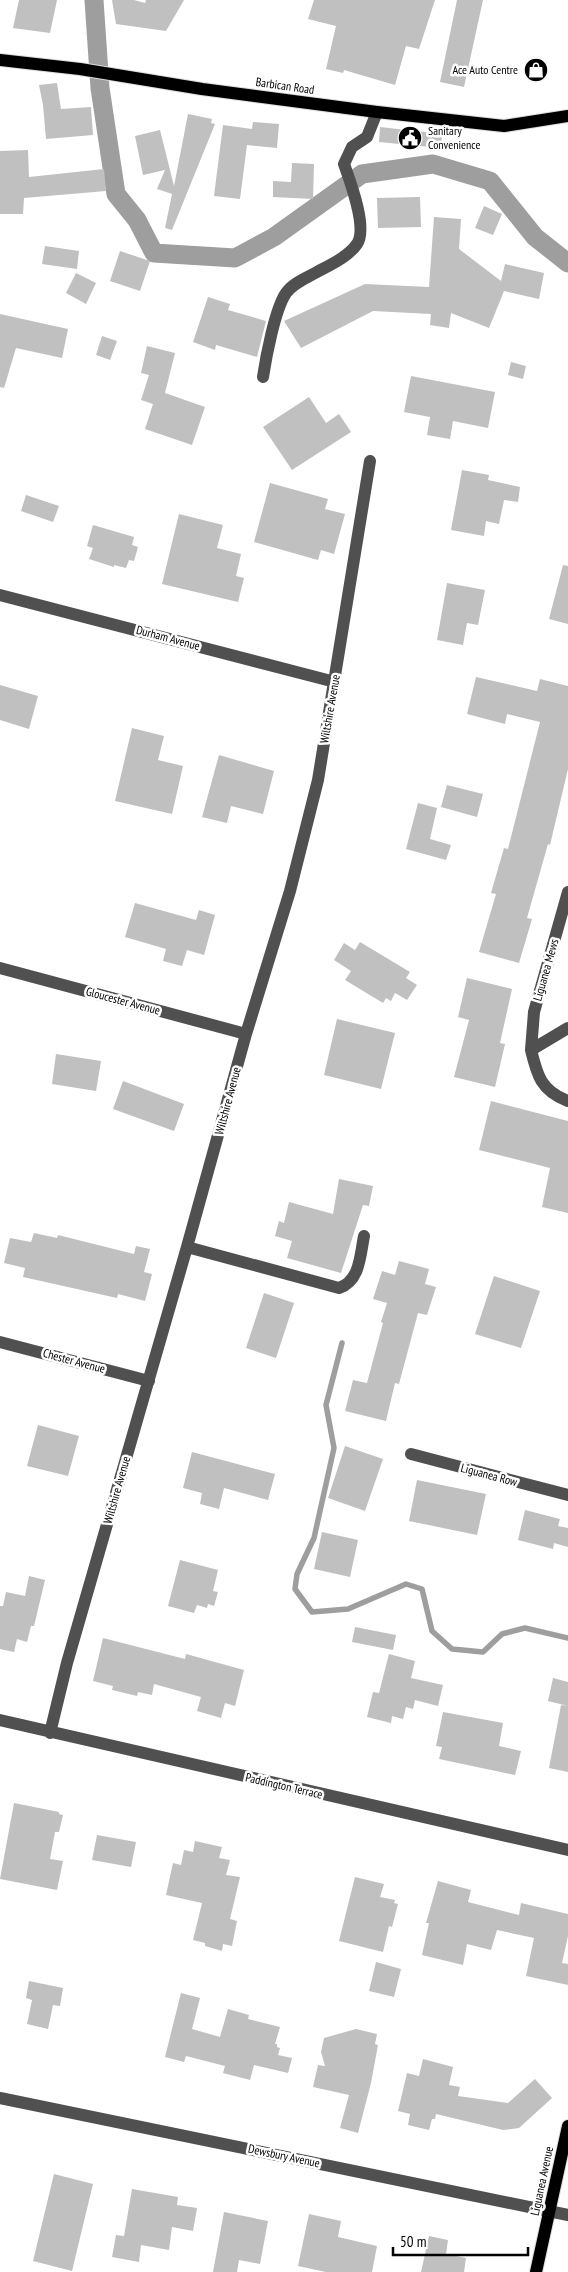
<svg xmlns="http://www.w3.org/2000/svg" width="568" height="2272" font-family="'PT Sans Narrow',sans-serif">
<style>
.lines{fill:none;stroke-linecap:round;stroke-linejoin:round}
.stream{stroke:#9e9e9e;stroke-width:5.5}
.canal{stroke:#9e9e9e;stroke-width:19}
.building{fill:#c0c0c0}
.major-casing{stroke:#dbdbdb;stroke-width:14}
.minor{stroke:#505050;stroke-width:12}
.major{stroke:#000;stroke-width:12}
.labels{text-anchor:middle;stroke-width:5;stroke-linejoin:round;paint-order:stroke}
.poi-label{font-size:12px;fill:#000;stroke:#fff;text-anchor:end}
.street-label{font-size:12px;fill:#000;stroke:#fff}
</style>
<rect width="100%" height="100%" fill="#fff"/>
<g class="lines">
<path class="stream" d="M342,1343L326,1405L334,1448L314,1538L297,1574L295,1589L312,1612L348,1609L406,1584L422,1589L432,1631L452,1649L483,1652L502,1634L525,1628L568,1638"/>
<path class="canal" d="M94,0L100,88L116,194L137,220L154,253L235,258L274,237L362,174L433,164L490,181L535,237L568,263"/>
</g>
<path class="building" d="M19,0H57L50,33L13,28Z
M112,0H134L145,3L146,0H184L166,31L116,24Z
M314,0H435L419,49L406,46L395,85L344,70L343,73L326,69L336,26L308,19Z
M457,0H483L464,87L440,82Z
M57,83L61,109L91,107L93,135L46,139L43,105L39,85Z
M188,114L212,119L211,123L215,124L172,230L165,228L172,194L157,189L165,170L143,175L135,136L160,130L174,186Z
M253,122L279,124L277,148L247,145L240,199L214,196L223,125L252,129Z
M380,127L442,134L441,148L379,142Z
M28,150L29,177L104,169L106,191L24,198L23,214H0V151Z
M292,163L314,164L313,199L273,197V181L291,182Z
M420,197L421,227L378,228L377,198Z
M484,206L502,214L493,235L475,228Z
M434,217L461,219L459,249L501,281L505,264L544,273L539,299L504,291L489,328L451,313L449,328L430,325L431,314L373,311L301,348L284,321L365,284L429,287Z
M45,246L79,251L77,269L42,264Z
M120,251L150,261L140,291L110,281Z
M76,273L96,283L86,304L66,293Z
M208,297L230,304L228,310L266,321L257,357L216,345L215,350L193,342Z
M0,314L68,329L62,358L16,348L4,388L0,387Z
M102,336L117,341L110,360L96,355Z
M147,346L175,353L165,393L205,407L192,445L145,429L153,404L141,400L149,375L141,373Z
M511,362L526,366L523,379L508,375Z
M411,376L495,392L488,428L453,421L450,439L427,435L430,417L404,412Z
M309,397L326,423L339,414L351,432L292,470L263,427Z
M462,470L489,475L488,480L520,487L518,502L504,500L499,524L486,521L484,536L451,530Z
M270,483L328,499L325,509L345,514L334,554L321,550L318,560L254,542Z
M26,495L59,506L53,522L21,511Z
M179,514L223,525L217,548L241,554L236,576L244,578L238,602L162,584Z
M93,525L134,537L132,545L138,547L134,561L129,560L126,568L114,565V567L89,559L93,548L87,546Z
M563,565L568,566V624L549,619Z
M447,583L485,590L478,625L467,623L463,645L437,640Z
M476,677L537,691L540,679L568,686V769L550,845L548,844L527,918L532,919L519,963L479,952L496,894L491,893L504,848L508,849L540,722L507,714L505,724L467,714Z
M0,685L38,696L29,729L0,720Z
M132,728L164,736L158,760L183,766L172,814L115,801Z
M219,755L274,771L263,814L231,806L227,823L202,817Z
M447,785L483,794L477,817L441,807Z
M418,803L437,808L430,839L451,845L446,860L406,849Z
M135,903L196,920L199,910L215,915L204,955L187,950L182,966L163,961L166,949L125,937Z
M360,942L410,972L406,978L417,985L407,1000L395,993L391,1001L386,998L383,1003L345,980L351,971L334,960L344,943L355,950Z
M467,978L512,989L500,1043L505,1044L495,1087L454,1077L469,1020L458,1017Z
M337,1019L395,1033L381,1089L324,1075Z
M56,1054L101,1061L96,1091L52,1084Z
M123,1081L184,1104L174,1131L113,1109Z
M491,1101L568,1121V1213L542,1207L550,1168L479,1150Z
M339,1179L373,1186L369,1206L363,1205L341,1273L287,1258L292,1241L275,1236L279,1221L284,1223L289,1202L333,1214Z
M34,1233L57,1238L58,1235L134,1254L136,1246L150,1249L144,1272L152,1274L145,1301L118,1294L117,1298L23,1277L25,1268L4,1263L10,1238L31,1242Z
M399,1261L429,1269L425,1284L436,1287L427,1315L418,1313L399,1384L395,1383L386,1421L345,1411L353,1380L367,1383L383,1323L381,1322L387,1303L373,1299L382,1271L395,1275Z
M494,1276L540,1291L521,1348L475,1334Z
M264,1293L294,1303L276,1358L246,1348Z
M38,1425L79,1436L68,1476L27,1466Z
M345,1446L383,1459L365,1511L328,1498Z
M192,1452L275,1474L268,1500L224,1488L219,1509L200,1504L202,1493L183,1488Z
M417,1480L486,1494L477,1535L409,1521Z
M525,1510L560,1519L558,1526L568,1528V1547L554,1543L553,1549L518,1540Z
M322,1532L358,1540L350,1577L314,1569Z
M180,1560L218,1570L213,1591L218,1592L214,1606L208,1604L207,1608L197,1605L194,1613L168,1606Z
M29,1576L45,1580L34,1626H31L27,1642L17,1639L14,1652L0,1649V1606H3L6,1592L25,1596Z
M355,1627L396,1635L393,1650L352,1642Z
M103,1638L185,1659L186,1654L244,1670L235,1706L225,1703L221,1718L197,1711L201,1697L154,1684L152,1695L138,1692L137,1696L112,1690L113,1686L93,1681Z
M389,1654L415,1661L411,1678L443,1685L438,1706L415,1700L413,1709L406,1707L403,1719L392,1716L391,1723L367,1717L373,1692L379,1693Z
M553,1678L568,1682V1706L548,1701Z
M561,1705L568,1706V1772L549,1768Z
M443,1712L503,1723L499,1746L521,1751L515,1775L439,1759L442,1747L436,1746Z
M14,1803L59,1812V1814L63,1815L59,1832H55L50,1859L63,1861L57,1890L0,1879Z
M97,1835L136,1842L131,1867L92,1860Z
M195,1841L222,1847L219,1858L230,1860L226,1875L240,1877L230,1919L237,1921L232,1946L223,1944L222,1951L205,1946V1943L193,1940L202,1903L166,1895L173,1863L181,1865L184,1850L193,1852Z
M355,1877L384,1884L380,1897L395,1900L394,1903L398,1904L392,1927L389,1926L383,1952L339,1941Z
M438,1881L471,1890L468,1902L519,1915L521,1903L568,1914V1936L562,1963L568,1964V1985L526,1976L534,1938L497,1930L491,1950L467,1944L463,1965L422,1955L429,1923H426Z
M376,1962L401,1969L394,1997L369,1991Z
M29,1981L63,1988L60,2006L53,2005L48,2029L27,2024L32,2000L26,1998Z
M181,1993L200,1998L192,2029L220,2037L228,2009L249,2015L248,2019L280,2027L275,2044H277V2047L280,2048L278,2055L292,2058L288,2073L254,2065L250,2080L223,2073L225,2066L186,2056L184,2062L165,2057Z
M356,2029L377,2034L375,2044L378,2045L371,2083L358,2133L340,2128L349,2095L313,2087L318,2065L325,2066L321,2052L324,2038Z
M423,2059L453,2067L449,2085L460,2087L458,2096L508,2103L535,2079L552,2098L519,2128L503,2130L436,2114L435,2119H432L429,2130L408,2125L410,2114L398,2111L407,2073L419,2076Z
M54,2174L93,2184L72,2271L33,2261Z
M132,2189L178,2197L177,2205L197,2208L193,2231L172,2227L169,2250L141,2245L139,2262L112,2257L116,2235L124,2236Z
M224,2212L268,2221L260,2264L239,2260L237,2272H213Z
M309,2214L341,2221L338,2237L377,2246L372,2272H326L298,2266Z
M429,2236L448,2240L446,2254L466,2258L464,2272H421Z"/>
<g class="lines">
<g class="major-casing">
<path id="major" d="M0,60L80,69L202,89L377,112L504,126L568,116
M536,2272L568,2126"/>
</g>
<path class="minor" d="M263,377C266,357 275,309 286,293C293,283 306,278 317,272C330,265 348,257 357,244C368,228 350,181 344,164L352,147L367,137L377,112
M0,595L335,682
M568,892L534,1012L531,1050L568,1028
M0,968L246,1034
M531,1050C537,1075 541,1091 568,1101
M187,1247L339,1288C360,1281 360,1256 364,1236
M0,1342L149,1381
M411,1454L568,1495
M0,1720L568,1850
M50,1733L67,1663L187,1247L246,1034L290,891L318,780L370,461
M0,2098L568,2215"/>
<use href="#major" class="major"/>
</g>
<defs>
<g id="shop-disc" transform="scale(1.25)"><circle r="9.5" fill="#000" stroke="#fff"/><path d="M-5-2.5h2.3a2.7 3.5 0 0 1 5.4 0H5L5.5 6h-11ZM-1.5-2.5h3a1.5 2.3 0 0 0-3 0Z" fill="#fff"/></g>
<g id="civic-disc" transform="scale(1.25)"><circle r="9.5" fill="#000" stroke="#fff"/><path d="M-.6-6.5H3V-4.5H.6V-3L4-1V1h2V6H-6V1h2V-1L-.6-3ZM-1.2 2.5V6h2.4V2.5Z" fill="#fff"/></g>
</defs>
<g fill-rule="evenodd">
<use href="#shop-disc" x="536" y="70"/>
<use href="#civic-disc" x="410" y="138"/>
</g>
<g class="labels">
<g class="poi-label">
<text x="518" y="74">Ace Auto Centre</text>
<text x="428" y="135" text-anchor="start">Sanitary<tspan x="428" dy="14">Convenience</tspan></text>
</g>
<g class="street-label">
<text transform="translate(285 86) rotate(8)" y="4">Barbican Road</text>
<text transform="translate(168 638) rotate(15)" y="4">Durham Avenue</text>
<text transform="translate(330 709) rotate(-80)" y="4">Wiltshire Avenue</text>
<text transform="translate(546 970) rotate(-74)" y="4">Liguanea Mews</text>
<text transform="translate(123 1001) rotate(15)" y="4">Gloucester Avenue</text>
<text transform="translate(228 1101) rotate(-75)" y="4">Wiltshire Avenue</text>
<text transform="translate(74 1361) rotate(15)" y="4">Chester Avenue</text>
<text transform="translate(489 1475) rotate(15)" y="4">Liguanea Row</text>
<text transform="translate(117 1490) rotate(-74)" y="4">Wiltshire Avenue</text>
<text transform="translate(284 1786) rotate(13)" y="4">Paddington Terrace</text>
<text transform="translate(284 2156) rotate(12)" y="4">Dewsbury Avenue</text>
<text transform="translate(542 2181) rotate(-78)" y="4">Liguanea Avenue</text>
</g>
</g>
<path d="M393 2247v8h135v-8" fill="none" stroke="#000000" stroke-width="2.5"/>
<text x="400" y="2247" font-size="15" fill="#000000" stroke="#ffffff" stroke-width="4" paint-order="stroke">50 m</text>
</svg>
